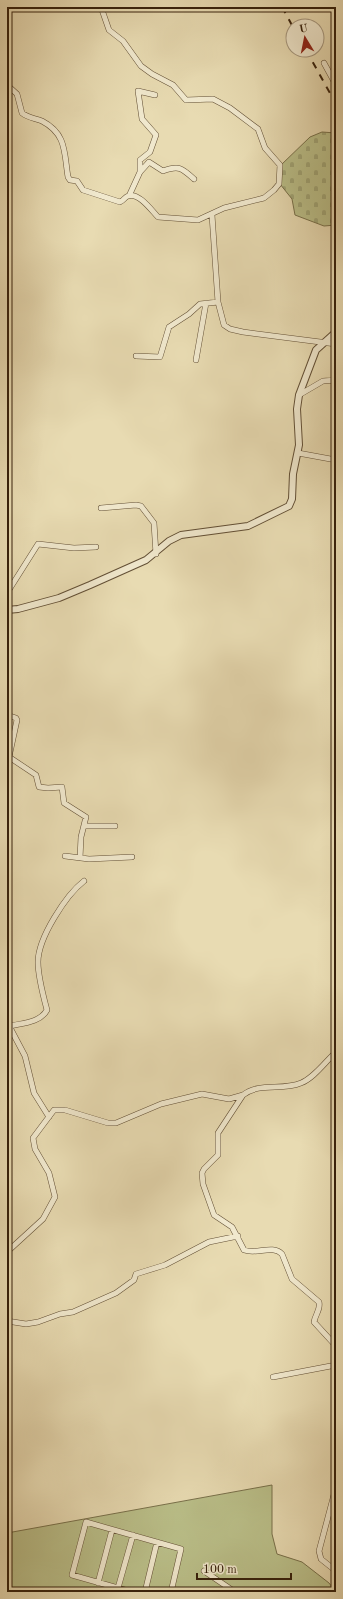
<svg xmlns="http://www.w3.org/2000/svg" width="343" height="1599" font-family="'Old Standard TT',serif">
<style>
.grass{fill:#babf89;stroke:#78704a}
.cemetery{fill:url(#cemetery-stones);stroke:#78704a}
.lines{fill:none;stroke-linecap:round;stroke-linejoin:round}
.minor-casing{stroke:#624f35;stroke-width:6}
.tertiary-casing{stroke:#624f35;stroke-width:8}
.minor{stroke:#f0e8cd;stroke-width:5}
.tertiary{stroke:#f0e8cd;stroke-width:6}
.rail{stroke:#36200b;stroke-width:2;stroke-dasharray:7 7;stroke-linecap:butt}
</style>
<defs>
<pattern id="cemetery-stones" width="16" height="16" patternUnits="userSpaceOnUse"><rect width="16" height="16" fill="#babf89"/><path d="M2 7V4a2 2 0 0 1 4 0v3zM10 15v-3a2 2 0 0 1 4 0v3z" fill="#a0a475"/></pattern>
</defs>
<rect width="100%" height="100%" fill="#e8dbb2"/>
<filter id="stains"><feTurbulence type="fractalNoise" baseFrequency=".005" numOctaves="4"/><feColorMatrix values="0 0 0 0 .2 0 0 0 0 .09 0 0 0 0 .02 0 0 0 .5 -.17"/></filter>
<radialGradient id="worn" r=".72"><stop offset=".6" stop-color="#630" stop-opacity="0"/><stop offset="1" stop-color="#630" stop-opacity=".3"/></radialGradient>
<path class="grass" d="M272,1485V1534L277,1554L302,1562L329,1583L336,1592H7V1533Z"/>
<path class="cemetery" d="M322,132L336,133V225L324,226L295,215L292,199L280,184L281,165L310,137Z"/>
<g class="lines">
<g class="minor-casing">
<path id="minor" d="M324,63L336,85
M7,85L17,94L22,113C28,118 35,118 42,121C67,134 64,153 68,177L70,180L77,181L83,190L120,202C123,201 125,197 128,196C139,192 152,211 158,217L198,220L224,208L264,198L274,190L279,184L280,165L265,148L258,129L230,108L213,99L186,100L173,85L152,74L141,66L123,41L109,30L101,7
M140,172V160L150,152L156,135L142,119L138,91L155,95
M129,196L140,172L149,162L163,171C179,165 182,168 194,179
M212,215L218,302L224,325L230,329L243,332L336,344
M136,356L160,357L169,327L189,314L200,304L218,302
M196,360L206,303
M334,379L336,388
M299,395L323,381L336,380
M298,453L336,460
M101,508L136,505L141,506L154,523L156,554
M7,593L38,544L74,548L96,547
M7,715L16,718L17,720L9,757L36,775L39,787L48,788L62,787L64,803L86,817L81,837L80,858
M84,826H115
M65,856L89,859L132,857
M7,1022L25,1056L34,1093L49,1117
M10,1026C22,1023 40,1023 47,1010C43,995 38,977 38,962C38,938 66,895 84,881
M243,1095C259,1082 282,1091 301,1083C314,1078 325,1062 336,1052
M7,1252L43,1219L55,1197L49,1173L35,1149L33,1138L54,1110H65L108,1123H116L161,1104L202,1094L229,1099L243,1095L218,1133V1155L204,1169L202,1173L203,1184L214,1215L232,1227L244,1250C257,1255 272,1244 282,1254L292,1279L319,1302C321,1309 315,1315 314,1322L336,1346
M7,1321L26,1324L38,1322L60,1314L73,1312L116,1293L134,1280L136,1274L165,1265L209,1242L238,1236
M273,1377L336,1365
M336,1487L319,1551L321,1559L336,1571
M204,1571L235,1592
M98,1583L112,1530
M118,1588L133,1535
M132,1592L72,1575L86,1522L181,1549L171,1592
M145,1592L157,1542"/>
</g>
<g class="tertiary-casing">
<path id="tertiary" d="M7,610L18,609L59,598L90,585L146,560L169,541L181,535L248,526L289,506L292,499L293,474L299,445L297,409L299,395L316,350L336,332"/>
</g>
<use href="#minor" class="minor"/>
<use href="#tertiary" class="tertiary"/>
<path class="rail" d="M282,7L293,27
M306,50L336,104"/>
</g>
<rect width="343" height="1599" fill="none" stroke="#e8dbb2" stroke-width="24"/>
<rect x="8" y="8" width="327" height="1583" fill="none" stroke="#36200b" stroke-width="2"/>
<rect x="12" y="12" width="319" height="1575" fill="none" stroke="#36200b"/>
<g transform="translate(305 38) rotate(350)"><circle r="19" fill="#f0e8cd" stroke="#a6987f"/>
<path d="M0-3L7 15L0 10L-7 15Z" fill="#8f2418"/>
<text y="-6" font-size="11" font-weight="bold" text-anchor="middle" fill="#36200b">U</text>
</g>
<path d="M197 1573v6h94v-6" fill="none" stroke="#36200b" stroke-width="2"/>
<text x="203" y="1573" font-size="12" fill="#36200b" stroke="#f0e8cd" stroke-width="3" paint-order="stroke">100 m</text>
<rect width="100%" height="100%" filter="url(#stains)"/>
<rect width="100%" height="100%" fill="url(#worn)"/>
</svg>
